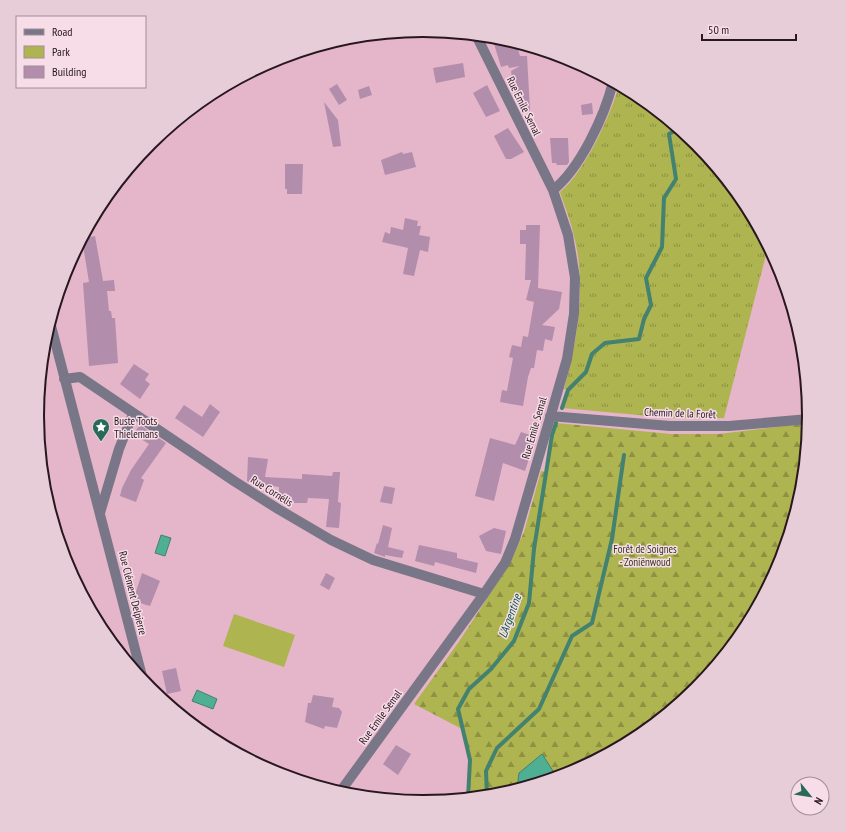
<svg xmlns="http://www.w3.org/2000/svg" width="846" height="832" font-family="'PT Sans Narrow',sans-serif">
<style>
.grass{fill:url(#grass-tufts)}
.forest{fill:url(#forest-firs)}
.green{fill:#aeb44f}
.water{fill:#4eaf93;stroke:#438170}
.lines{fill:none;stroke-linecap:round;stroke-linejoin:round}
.stream{stroke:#438170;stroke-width:4}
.building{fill:#b28dac}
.minor{stroke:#797688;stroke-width:10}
.labels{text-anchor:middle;stroke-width:3;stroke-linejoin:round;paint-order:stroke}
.street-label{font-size:11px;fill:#28171e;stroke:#f6dde7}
.poi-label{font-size:11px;fill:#28171e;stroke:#f6dde7;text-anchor:start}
.park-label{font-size:11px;fill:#32341c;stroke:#f6dde7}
.water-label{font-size:12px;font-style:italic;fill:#005744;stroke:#f6dde7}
.rim{fill:none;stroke:#28171e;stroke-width:2}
</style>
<defs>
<pattern id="grass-tufts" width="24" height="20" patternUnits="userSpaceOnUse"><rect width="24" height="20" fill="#aeb44f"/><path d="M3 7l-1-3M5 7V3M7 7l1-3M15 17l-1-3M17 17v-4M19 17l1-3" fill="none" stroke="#8e9141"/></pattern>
<pattern id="forest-firs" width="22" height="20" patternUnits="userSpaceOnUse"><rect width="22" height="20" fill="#aeb44f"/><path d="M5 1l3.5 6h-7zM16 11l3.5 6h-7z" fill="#8e9141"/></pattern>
</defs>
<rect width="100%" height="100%" fill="#e5b5c9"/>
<path class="grass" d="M619,85C668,112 711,155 743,201C753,215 760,232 768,247L724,418H671L562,408L568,390L564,389C578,338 587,284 573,232C570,219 564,205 560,192C584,173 611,115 619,85Z"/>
<path class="forest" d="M556,423L671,434H719L808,423L802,492L780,564L744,631L696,689L637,737L571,773L557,777L542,754L519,773L517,789L498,795L468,798L470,760L462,729L414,704L458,643L509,565L524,532L541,471L546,472L552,435Z"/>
<path class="green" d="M234,614L295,635L284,667L223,646Z"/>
<path class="water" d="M161,535L171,538L165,556L155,553Z
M197,690L217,699L213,709L192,701Z
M542,754L557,777L517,789L519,773Z"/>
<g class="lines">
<path class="stream" d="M562,408L568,390L586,372L592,354L605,343L639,339L644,319L651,305L646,278L662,247L664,198L676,179L669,134L678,129
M487,796L486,771L497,748L539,709L572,636L592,623L612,539L624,455
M468,798L470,760L458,709L469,689L491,669L514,641L529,603L534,549L552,435L556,423"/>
</g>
<path class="building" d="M492,37L504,39L505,44L516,43L520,56H527L530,110H521L515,99L511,71L520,66L509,68L508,65L501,67Z
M463,63L465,77L436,83L433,68Z
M337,84L347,100L339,105L329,89Z
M487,85L500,111L486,117L473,93Z
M369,86L372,95L360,99L358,90Z
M324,102L338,120L341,146L333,147Z
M592,103L593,114L582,115L581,105Z
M508,128L524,152L511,159H506L494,136Z
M550,138H568L569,162L567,165H557L556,163H552Z
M402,152L403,154L412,152L416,167L385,175L381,160Z
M285,164H303L302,194H287V189H285Z
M405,218L418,221L417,226H421L419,235L430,237L428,252L420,250L414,276L403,274L408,248L382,242L385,232L390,234L391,227L403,230Z
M526,225H540L538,288L562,292L559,309L542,325L555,327L552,341L545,339L543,351L537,350L534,368H531L528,377L523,406L500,402L502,390L507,391L513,358L509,357L512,345L521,347L523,336L528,337L534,302L526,300L531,280H525L526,244H520V230H526Z
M95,236L103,281L114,280L115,291H107L109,311H111L112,318H115L118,363L89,366L83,283L89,282L82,239Z
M134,364L149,374L145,380L150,384L140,399L120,384Z
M210,404L220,412L203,437L175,418L184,405L202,417Z
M140,425L166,443L141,478L144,480L136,502L120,496L122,488L131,470L149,444L133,434Z
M521,432L536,437L525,471L503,463L494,501L475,496L490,438L515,445Z
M248,457L268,459L265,477L302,479V474L332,476L333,472H340L338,502L341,503L339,528L326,527L329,499L308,498L307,503H292V497L279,496V487L250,483L247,481Z
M384,486L395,488L392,504L380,502Z
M383,525L392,528L388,547L404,551L402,558L385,555V557L374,553L377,543L378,544Z
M494,528L506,531L501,554L486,551L479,536Z
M419,545L457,553V558L478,563L476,573L435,562L434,566L415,561Z
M142,573L160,581L150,606L133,601Z
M326,573L335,578L329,590L320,585Z
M176,668L181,691L167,694L162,671Z
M313,695L334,698L332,707L339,708L342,712L337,728L325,726L324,729L305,722L308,703H311Z
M396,745L411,754L398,775L383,764Z"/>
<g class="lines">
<path class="minor" d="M553,190C580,169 605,115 613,82
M50,322L143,680
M64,379L80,377L234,481L278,509L331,540L373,560L484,594
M550,416L670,426H729L809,419
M100,513L119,449L133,414
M340,792L484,594L505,563L515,539L567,359L574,314L575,278L568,235L553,190L476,35"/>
</g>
<defs>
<g id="sight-pin" transform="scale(0.9)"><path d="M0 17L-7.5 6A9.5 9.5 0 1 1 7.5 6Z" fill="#296957" stroke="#f6dde7"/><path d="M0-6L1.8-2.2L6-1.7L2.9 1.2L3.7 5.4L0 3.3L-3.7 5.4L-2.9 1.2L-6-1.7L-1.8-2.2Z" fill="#fff"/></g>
</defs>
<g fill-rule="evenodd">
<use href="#sight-pin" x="101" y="427"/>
</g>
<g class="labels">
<g class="street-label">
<text transform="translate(524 106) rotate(64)" y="4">Rue Emile Semal</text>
<text transform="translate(680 413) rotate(2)" y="4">Chemin de la Forêt</text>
<text transform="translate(534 428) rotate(-74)" y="4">Rue Emile Semal</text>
<text transform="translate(272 491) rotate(32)" y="4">Rue Cornélis</text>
<text transform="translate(133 593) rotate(76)" y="4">Rue Clément Delpierre</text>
<text transform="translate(380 717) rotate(-54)" y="4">Rue Emile Semal</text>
</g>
<g class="poi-label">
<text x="114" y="425">Buste Toots<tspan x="114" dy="13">Thielemans</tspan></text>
</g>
<g class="park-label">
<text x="645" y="553">Forêt de Soignes<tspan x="645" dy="13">- Zoniënwoud</tspan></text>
</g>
<g class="water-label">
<text transform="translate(510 616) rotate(-70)" y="4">L'Argentine</text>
</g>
</g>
<path d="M0 0H846V832H0ZM44 416a379 379 0 1 1 758 0a379 379 0 1 1-758 0Z" fill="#e6cdd7" fill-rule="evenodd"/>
<path class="rim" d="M44 416a379 379 0 1 1 758 0a379 379 0 1 1-758 0Z"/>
<rect x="16" y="16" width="130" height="72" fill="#f6dde7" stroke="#a48e97"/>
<rect x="24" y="29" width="20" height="6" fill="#797688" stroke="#a48e97"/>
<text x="52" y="36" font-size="12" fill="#28171e">Road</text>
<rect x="24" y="46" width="20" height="12" fill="#aeb44f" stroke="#a48e97"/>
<text x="52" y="56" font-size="12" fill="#28171e">Park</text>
<rect x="24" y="66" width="20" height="12" fill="#b28dac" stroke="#a48e97"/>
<text x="52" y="76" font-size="12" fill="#28171e">Building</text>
<g transform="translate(810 796) rotate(120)"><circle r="19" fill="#f6dde7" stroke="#a48e97"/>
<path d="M0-3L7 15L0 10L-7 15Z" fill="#296957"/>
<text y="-6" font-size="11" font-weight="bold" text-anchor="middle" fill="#28171e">N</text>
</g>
<path d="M702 34v6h94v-6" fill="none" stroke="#28171e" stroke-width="2"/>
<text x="708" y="34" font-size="12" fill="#28171e" stroke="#f6dde7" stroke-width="3" paint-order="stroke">50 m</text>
</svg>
